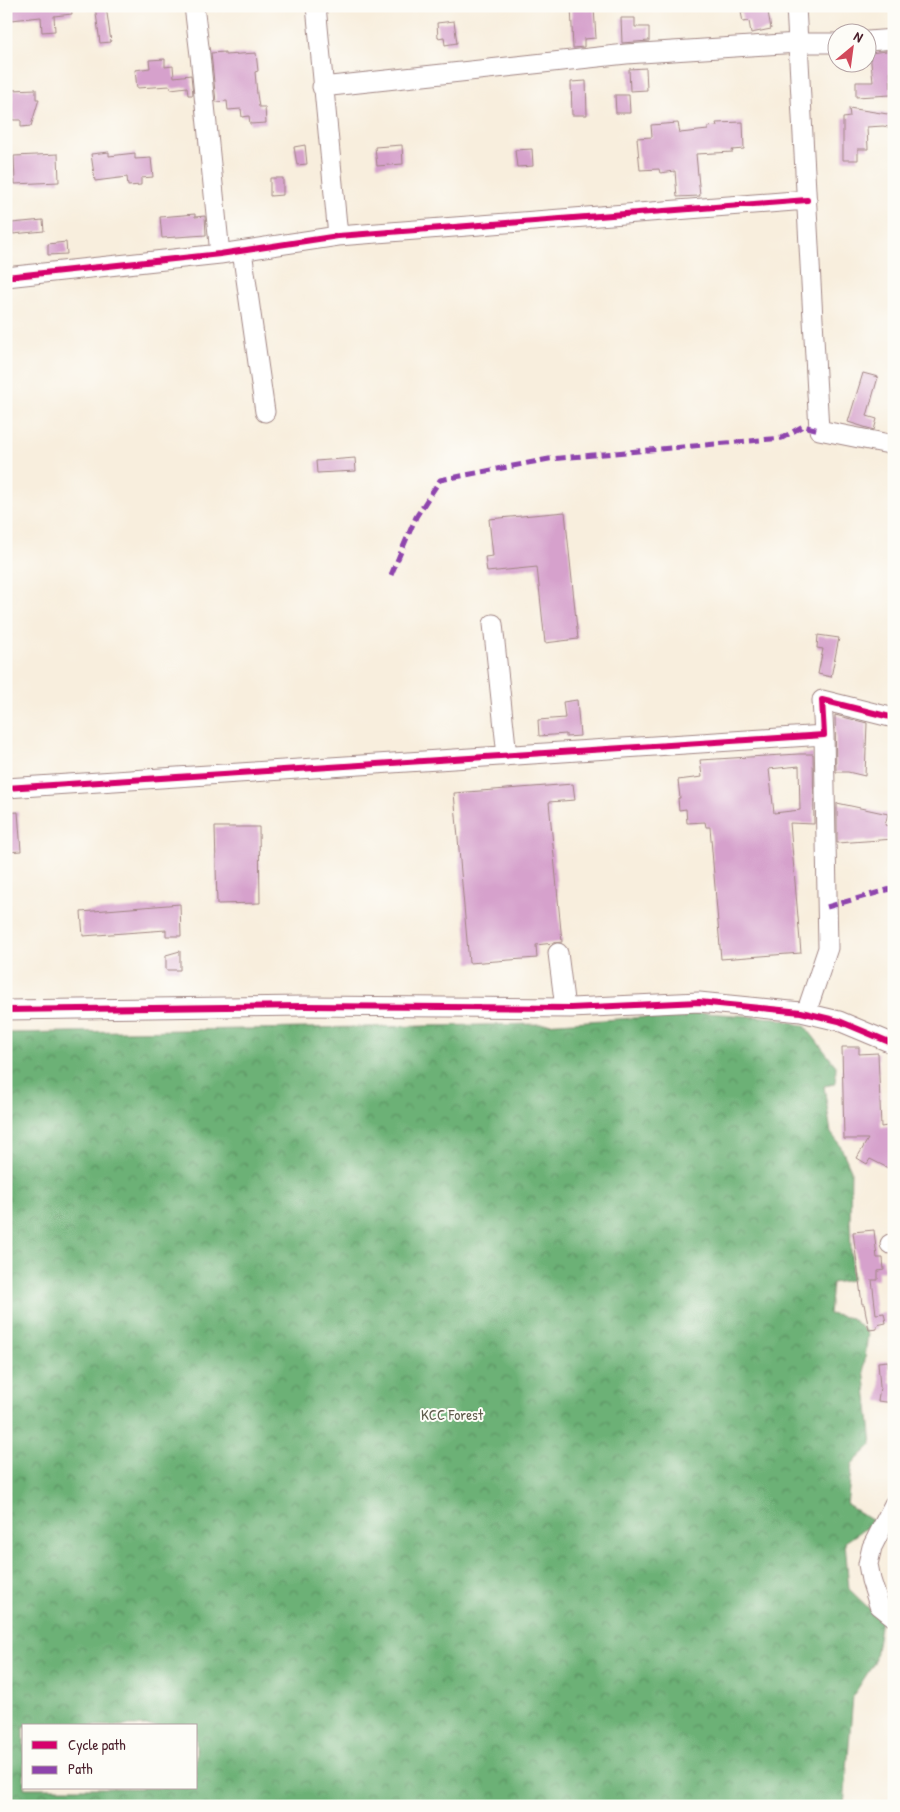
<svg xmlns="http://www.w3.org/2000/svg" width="900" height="1812" font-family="'Patrick Hand',sans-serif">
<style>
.forest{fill:url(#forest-crowns);stroke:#5b6850;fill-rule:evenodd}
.building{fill:#d6a1cc;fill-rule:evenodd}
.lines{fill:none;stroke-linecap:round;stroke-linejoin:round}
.minor-casing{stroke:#a18684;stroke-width:21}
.minor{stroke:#fff;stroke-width:19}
.quiet{stroke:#8e44ad;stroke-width:5;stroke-dasharray:10 5;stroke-linecap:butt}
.cycleway-casing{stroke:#fdfcf7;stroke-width:9}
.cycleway{stroke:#d6006c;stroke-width:6}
.labels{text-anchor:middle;stroke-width:4;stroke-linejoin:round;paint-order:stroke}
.park-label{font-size:15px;fill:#5f5c4c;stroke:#fdfcf7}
</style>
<defs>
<pattern id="forest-crowns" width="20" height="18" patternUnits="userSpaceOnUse" patternTransform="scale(1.25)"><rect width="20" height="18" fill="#6cb176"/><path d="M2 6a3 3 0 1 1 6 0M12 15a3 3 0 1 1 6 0" fill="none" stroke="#5b8f61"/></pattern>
</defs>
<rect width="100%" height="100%" fill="#fdfcf7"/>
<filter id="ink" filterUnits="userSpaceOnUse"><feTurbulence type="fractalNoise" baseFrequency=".02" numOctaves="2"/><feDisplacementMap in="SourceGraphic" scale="10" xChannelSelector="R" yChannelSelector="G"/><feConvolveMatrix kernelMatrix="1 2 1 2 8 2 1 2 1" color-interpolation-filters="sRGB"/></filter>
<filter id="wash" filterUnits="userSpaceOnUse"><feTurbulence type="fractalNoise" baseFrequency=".0096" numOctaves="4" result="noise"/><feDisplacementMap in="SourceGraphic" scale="20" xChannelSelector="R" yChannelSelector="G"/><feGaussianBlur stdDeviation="1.12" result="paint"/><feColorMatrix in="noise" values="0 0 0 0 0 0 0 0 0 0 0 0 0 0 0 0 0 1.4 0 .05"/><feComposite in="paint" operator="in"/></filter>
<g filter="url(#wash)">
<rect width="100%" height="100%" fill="#f8eedd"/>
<path class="forest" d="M707,1013L776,1018L805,1026L836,1066L835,1084L824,1086L831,1133L840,1145L851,1170L850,1221L852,1280L832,1283L829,1314L851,1318L868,1333L864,1367L872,1445L852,1464L847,1505L875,1522L845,1542L849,1589L881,1620L874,1663L853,1696L844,1806H6V1033L543,1024ZM24,1726H196V1788H24Z"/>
<g id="blocks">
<path class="building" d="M10,6H71L72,14L54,16L55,31L42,32L41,17L11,20Z
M95,6H106L111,42L100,43Z
M571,6H582L583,9L594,8L596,38L584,39V47L573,48Z
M746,6H767L771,29L751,33L749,21L743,22L741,12L747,10Z
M621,18H635V27H649V41L622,43Z
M454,21L457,43L445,45L444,37L438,38L437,23Z
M894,50V72L890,71L891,95L856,97V82H873L870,53Z
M225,52V55L256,53L258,71L255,72L257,94L259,107H265L266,123L250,124L249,116L242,117L241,109L228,110L227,101L216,102L211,53Z
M165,59V67L173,66L174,77L191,75L193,95H188L187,87L171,89L170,86L137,88L135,70L150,68L149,60Z
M646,68L647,90L630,91L629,69Z
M586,81L587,115H572L571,82Z
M36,89V99H39L31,126L21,127V120H13L12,90Z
M615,95H629L630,113H616Z
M849,108L894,115V128L883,126L867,127L868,149H858V160H843V118L850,117Z
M743,122L744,149L732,150L733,152L696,154L700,196L677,197L675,171L660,173L659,169L640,170L637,138L652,137L651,125L678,123L680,133L708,130V127L717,126L716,123Z
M305,145L307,164L297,165L294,147Z
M402,145L403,164L377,166L375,147Z
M532,149L533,166L517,167L515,150Z
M109,152V156L135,153V159L151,158L153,177L141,178V185L128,186L127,177L95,181L91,154Z
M58,154L59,182L15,184L14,156Z
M270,178H283V195L270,196Z
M195,214V217L205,216L206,235L162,238L160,217Z
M43,220L44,231L13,234L12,223Z
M66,242L67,254L48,255V244Z
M863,373L878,377L867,416L877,419L874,430L848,422Z
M355,458L356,471L317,473L316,461Z
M565,512L578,639L545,643L537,567L487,572L485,557L493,556L489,519Z
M818,635L839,638L831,677L818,674L823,649L817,648Z
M577,700L580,736L566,737V734L539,736L538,720L565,718L563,702Z
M835,715L867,723L865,776L848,772H836Z
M799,754H813L814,824L790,823L801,953L721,959L710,827H706L705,822L687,823L686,809L679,810L678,798H680L678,780L702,777L700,760ZM799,766L800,810L774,813L769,769Z
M573,784L575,800L549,802L562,942L536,945L537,958L469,963L454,793Z
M837,803L888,814L885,825L894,828V839L837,843Z
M18,812L21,851L6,852V813Z
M215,827H259L260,903L217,904Z
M180,904L181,936H166V930L83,936L81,912Z
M180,951V970H166V955Z
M842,1047H859V1054L878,1053L881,1127L894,1125V1171L870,1159L867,1164L857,1158L868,1139H844Z
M874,1230L877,1258H883L884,1270L878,1271V1280H872L876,1314L884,1313L886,1323L877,1325V1329L869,1330L864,1304H862L853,1232Z
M888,1361L890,1383H894V1403L878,1401L880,1387L878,1362Z"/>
</g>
</g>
<g filter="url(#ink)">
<use href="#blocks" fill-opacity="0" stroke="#a18684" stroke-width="1"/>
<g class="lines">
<g class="minor-casing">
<path id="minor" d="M194,6L200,55L220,254
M316,6L338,236
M796,6L819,430L894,445
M868,41L894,39
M322,87L626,54L798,43H838
M242,251L265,412
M6,277L220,254L338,236L807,200
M493,624L507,756
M6,788L824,735L822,700L894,718
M558,953L565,1008
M6,1010L304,1006L571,1008L699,1002L801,1012L839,1021L894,1044
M806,1013L828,948L824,735
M890,1244H894
M894,1504L872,1547L868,1564L871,1580L879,1605L894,1617"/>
</g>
<use href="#minor" class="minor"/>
<path class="quiet" d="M391,575L416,517L440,480L549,459L782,438L803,426L819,430
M827,907L894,888"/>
<g class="cycleway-casing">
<path id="cycleway" d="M6,277L220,254L338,236L807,200
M6,788L824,735L822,700L894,718
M6,1010L304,1006L571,1008L699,1002L801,1012L839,1021L894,1044"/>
</g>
<use href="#cycleway" class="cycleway"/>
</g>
</g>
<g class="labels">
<g class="park-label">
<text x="452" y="1420">KCC Forest</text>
</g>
</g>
<rect width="900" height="1812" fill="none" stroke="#fdfcf7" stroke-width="25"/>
<rect x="22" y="1724" width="175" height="65" fill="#fdfcf7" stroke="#b5a4a5"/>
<rect x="32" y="1741" width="25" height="8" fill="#d6006c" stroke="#b5a4a5"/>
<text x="68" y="1750" font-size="15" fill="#4a1f2b">Cycle path</text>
<rect x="32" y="1766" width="25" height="8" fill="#8e44ad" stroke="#b5a4a5"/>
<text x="68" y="1774" font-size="15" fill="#4a1f2b">Path</text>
<g transform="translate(852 48) rotate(29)"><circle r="24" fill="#fdfcf7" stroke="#b5a4a5"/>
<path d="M0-4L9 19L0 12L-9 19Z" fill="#d1495b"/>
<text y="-8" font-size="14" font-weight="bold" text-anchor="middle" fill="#4a1f2b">N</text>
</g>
</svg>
